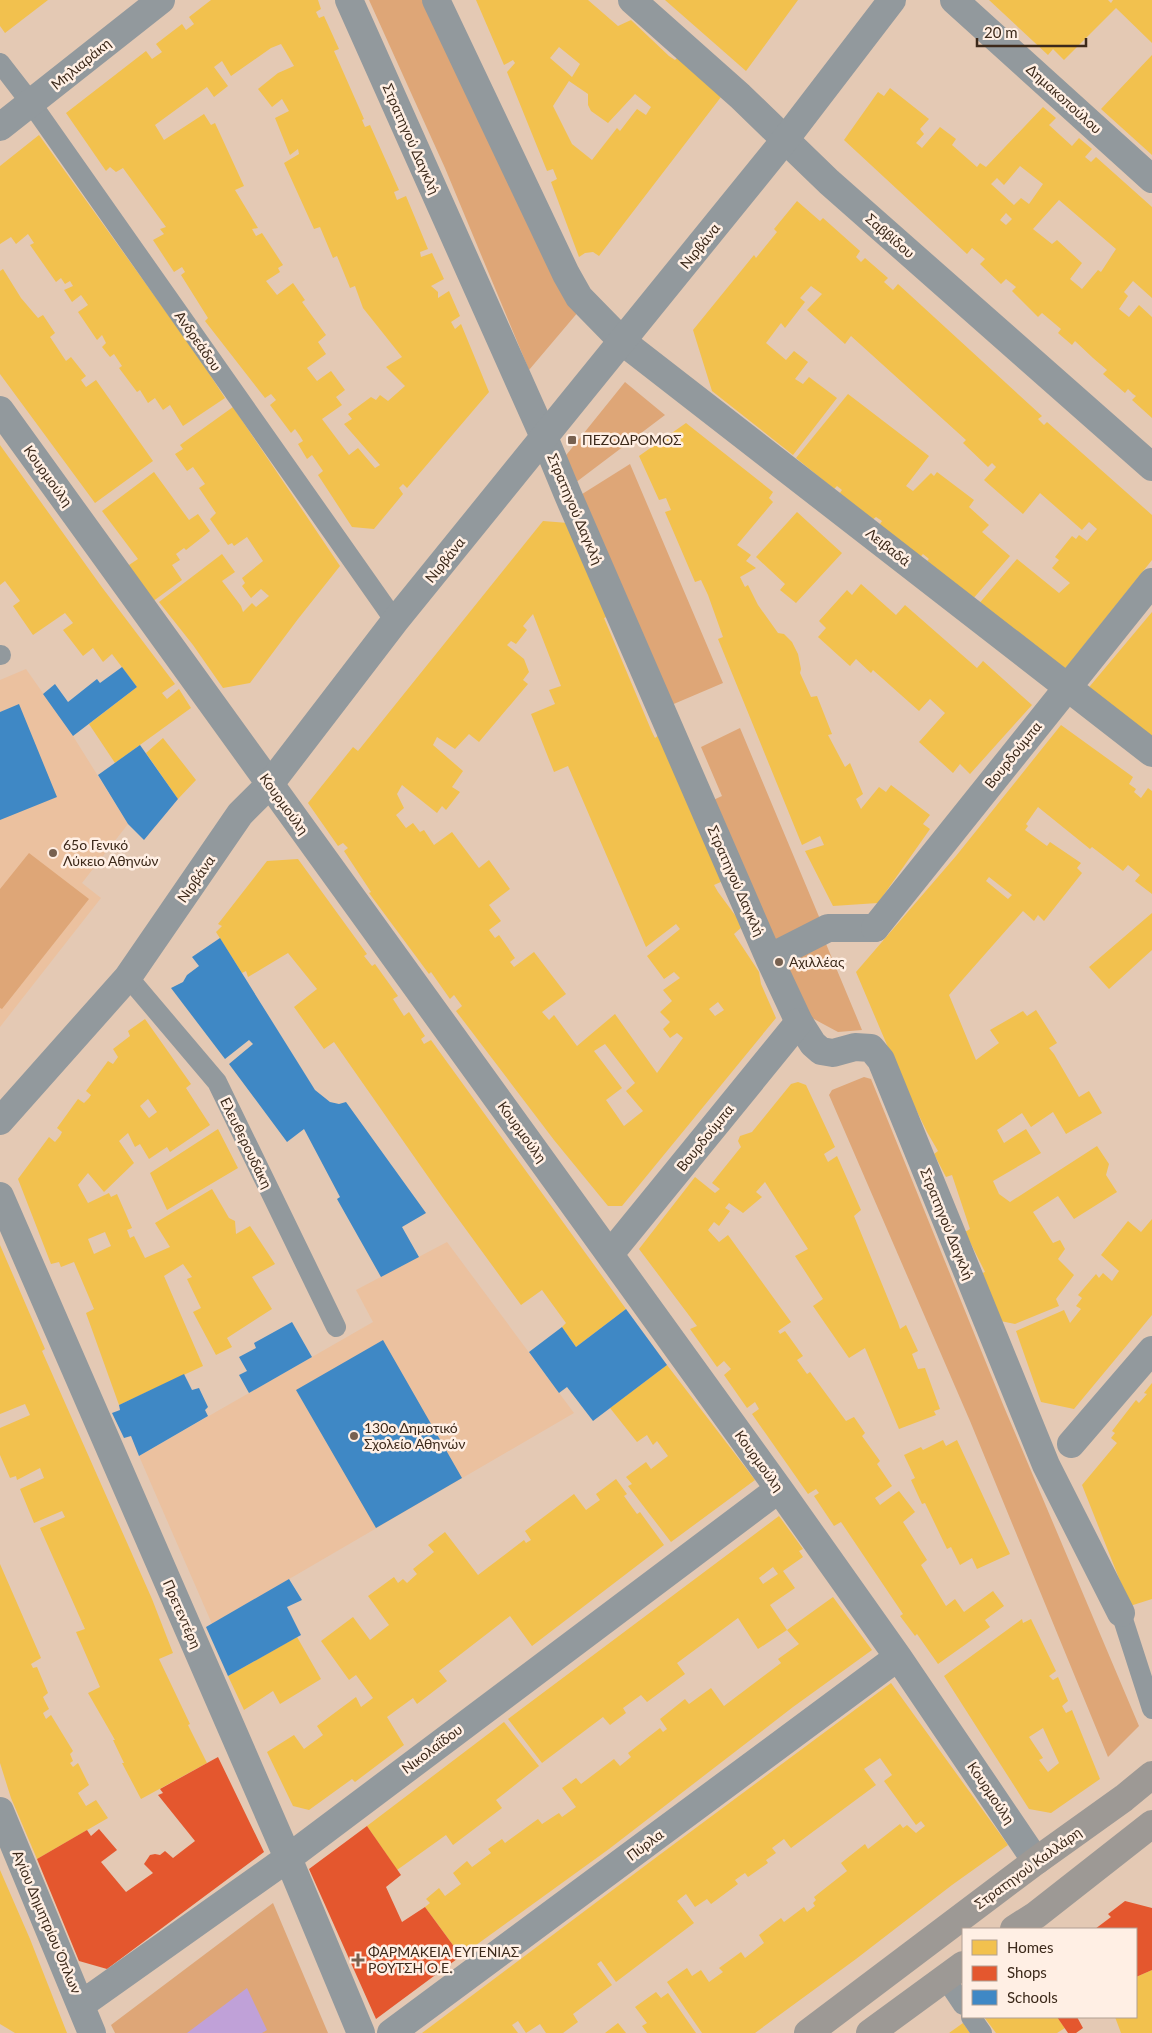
<svg xmlns="http://www.w3.org/2000/svg" width="1152" height="2033" font-family="Lato,sans-serif">
<style>
.built{fill:#ebc19f}
.green{fill:#dea677}
.water{fill:#c0a1d8}
.homes{fill:#f2c14e;fill-rule:evenodd}
.shops{fill:#e4572e}
.schools{fill:#3f88c5}
.lines{fill:none;stroke-linecap:round;stroke-linejoin:round}
.service{stroke:#92999d;stroke-width:20}
.pedestrian{stroke:#92999d;stroke-width:28}
.minor{stroke:#92999d;stroke-width:28}
.tertiary{stroke:#92999d;stroke-width:28}
.primary{stroke:#9d9995;stroke-width:28}
.poi-dot{fill:#776150;stroke:#ffefe4;stroke-width:2}
.labels{text-anchor:middle;stroke-width:5;stroke-linejoin:round;paint-order:stroke}
.street-label{font-size:14px;fill:#3c291a;stroke:#ffefe4}
.poi-label{font-size:14px;fill:#3c291a;stroke:#ffefe4;text-anchor:start}
</style>
<rect width="100%" height="100%" fill="#e4c9b4"/>
<path class="built" d="M26,669L73,736L128,824L82,883L101,898L0,1027V680Z
M447,1242L574,1413L212,1624L139,1456L373,1322L356,1290Z"/>
<path class="green" d="M369,0H425L579,311L529,370L445,168Z
M625,382L665,415L575,483L563,459Z
M630,464L723,683L669,706L579,496Z
M740,728L820,919L771,944L711,801L722,796L701,747Z
M29,853L89,899L2,1009L0,1008V889Z
M824,939L862,1030L838,1032L812,1018L781,960Z
M864,1077L871,1079L1004,1407L1139,1726L1108,1757L970,1421L829,1095L832,1090Z
M273,1903L328,2033H115L111,2025Z"/>
<path class="water" d="M247,1988L267,2030L262,2033H187Z"/>
<path class="homes" d="M0,0H48L5,33L0,26Z
M211,0H318L321,9L316,12L319,18L324,16L339,49L334,51L364,119L362,120L365,127L370,125L399,190L394,192L397,200L406,196L428,249L420,252L421,257L432,253L444,279L431,286L438,292V298L449,291L460,316L451,322L455,329L461,324L489,392L407,488L403,484L399,488L403,494L374,529L352,527L318,475L323,471L312,455L307,459L298,444L303,441L300,436L295,429L291,433L270,405L276,400L271,394L265,398L205,321L208,318L181,275L185,272L182,267L174,272L153,240L164,234L160,229L166,227L123,168L116,172L110,167L106,171L66,113L146,51L152,59L162,52L156,44L182,24L186,30L194,24L189,17ZM281,44L294,66L278,73L258,89L272,107L282,99L289,111L275,118L290,155L298,149L299,154L284,163L314,229L320,227L333,258L337,256L350,288L355,286L363,308L402,357L386,367L405,386L388,401L380,395L376,400L371,397L348,414L352,419L344,424L380,465L375,468L358,448L349,455L322,419L342,405L336,397L345,390L331,371L317,381L307,368L326,354L318,342L326,335L302,302L305,300L293,283L277,295L266,281L280,272L278,268L283,265L262,233L256,236L252,229L258,228L235,190L244,186L215,123L211,125L204,114L164,140L155,125L207,87L214,97L228,86L214,67L222,61L231,76L271,48Z
M476,0H588L618,26L631,20L669,56L675,60L678,57L721,97L599,256L593,252L585,253L579,257L551,182L557,179L553,169L547,171L507,72L515,63L513,60L504,65ZM559,47L580,64L572,77L550,58ZM569,81L588,94V105L591,111L608,123L635,94L651,107L646,115L637,109L620,131L617,128L592,160L572,144L553,106Z
M665,0H798L746,71Z
M989,0H1108L1111,3L1113,0H1152V43L1116,8L1064,60L1053,49L1048,55Z
M1152,55V155L1101,109Z
M890,88L929,119L920,129L924,134L916,143L922,148L940,127L956,139L952,145L977,167L980,163L986,167L1043,107L1056,118L1049,125L1072,146L1079,138L1092,149L1085,157L1091,162L1096,157L1152,207V298L1133,281L1124,292L1128,296L1119,309L1129,317L1139,305L1152,317V418L1132,400L1136,396L1133,394L1128,389L1125,393L1103,374L1107,370L1093,358L1075,341L1072,345L1058,333L1061,329L1042,313L1038,317L1012,291L1016,287L1006,279L1001,284L980,264L985,259L972,248L967,254L844,140L878,92L884,96ZM1020,166L1043,184L1029,204L1021,198L1014,205L991,184L997,178L1004,185ZM1059,200L1116,249L1101,272L1098,270L1082,289L1070,279L1082,263L1057,240L1052,244L1033,229ZM1006,213L1012,219L1006,225L1000,220Z
M39,135L197,355L225,398L183,426L170,405L163,410L155,398L148,403L140,390L137,392L119,368L122,366L114,354L110,357L102,347L106,343L102,335L97,340L78,312L88,305L81,295L72,302L64,290L73,286L70,281L65,284L61,278L56,282L30,245L34,243L28,234L16,244L11,237L0,244V166Z
M797,201L820,221L823,218L860,251L856,257L861,262L865,258L888,278L884,282L893,290L898,284L1042,416L1038,419L1044,425L1047,422L1152,515V560L1060,675L977,606L1017,559L1059,593L1070,583L1052,568L1059,560L1055,557L1072,536L1076,539L1079,535L1087,541L1097,529L1089,522L1082,530L1040,493L1023,514L984,480L996,467L992,463L988,467L963,443L966,440L851,336L845,344L807,310L822,294L811,286L800,298L805,302L785,328L781,323L766,343L786,360L794,351L808,362L795,379L803,384L809,377L837,398L793,455L712,391L693,330L754,255L756,258L777,232L774,229Z
M3,269L21,298L38,318L43,315L55,333L50,337L66,361L71,357L86,376L81,380L86,387L96,380L153,461L95,503L0,374V271Z
M848,394L929,456L906,486L913,491L931,473L934,476L937,472L974,500L969,507L989,525L982,532L1010,556L972,600L927,561L929,559L923,554L918,559L878,527L882,521L876,517L872,520L839,494L842,490L837,486L834,489L796,458Z
M233,407L340,566L298,619L250,683L223,688L193,645L159,602L222,554L235,572L222,581L241,606L243,612L252,603L256,607L269,596L261,589L251,598L242,586L245,583L242,578L263,561L247,537L234,546L232,543L228,545L210,519L216,513L199,488L205,484L193,467L187,471L175,454L183,449L180,445Z
M686,423L773,492L769,498L773,502L737,545L751,555L746,561L756,568L740,577L745,587L748,585L758,605L778,633L784,634L792,642L798,654L801,669L800,673L811,697L817,696L832,734L828,735L845,767L850,763L863,794L856,799L861,809L879,787L886,792L891,785L930,815L923,824L930,829L878,903L833,906L805,851L824,845L820,836L802,845L718,639L723,637L708,595L701,580L695,582L665,512L671,510L666,498L659,500L639,456Z
M0,445L101,586L175,684L162,693L167,699L179,689L191,708L115,763L89,724L137,687L112,654L103,662L93,648L83,656L63,630L73,623L65,613L33,635L13,606L20,601L5,581L0,585Z
M154,472L189,520L198,514L210,531L186,550L184,548L176,554L180,560L172,565L182,580L152,602L126,567L138,559L102,511Z
M797,512L842,553L796,603L780,590L785,584L756,557Z
M543,521L568,523L609,616L604,618L652,732L655,738L659,735L723,881L714,885L718,892L743,926L734,934L759,972L761,984L776,1018L622,1206H608L554,1140L456,1011L462,1006L454,995L450,999L431,972L429,974L369,893L371,892L344,851L348,848L343,843L338,846L308,803L353,747L358,751ZM533,614L561,686L549,690L555,704L531,714L554,772L568,766L646,947L676,924L680,929L647,956L664,979L674,972L680,978L663,990L672,1001L660,1012L670,1022L663,1029L670,1038L677,1033L683,1038L657,1073L615,1014L577,1046L554,1015L549,1020L542,1012L566,994L534,952L514,967L510,962L515,958L499,935L495,938L489,930L501,921L489,905L510,889L489,860L479,868L452,832L434,845L424,830L420,832L413,823L406,828L396,815L404,808L397,794L402,785L437,813L442,806L446,810L460,792L452,787L463,771L433,745L437,737L455,749L469,734L479,742L528,684L523,680L529,672L524,659L507,645L511,641L516,644L527,630L523,626ZM718,1002L724,1010L715,1016L709,1009ZM605,1044L635,1083L626,1091L643,1111L624,1126L606,1100L622,1088L594,1051Z
M861,584L896,615L905,605L977,668L983,661L1032,705L970,774L960,764L953,773L919,742L945,713L930,699L919,711L873,670L871,673L856,659L850,666L818,637L826,628L819,621L847,590L852,595Z
M1152,612V742L1085,692Z
M1061,725L1133,777L1129,784L1136,789L1134,792L1141,798L1148,788L1152,791V894L1135,881L1140,875L1128,865L1123,871L1092,847L1090,849L1038,807L1026,824L1028,826L1025,830L1047,846L1050,842L1081,863L1077,868L1082,873L1044,921L1038,915L1034,921L1023,911L949,995L976,1060L999,1043L990,1030L1023,1011L1027,1016L1036,1010L1057,1043L1049,1048L1054,1054L1079,1097L1089,1091L1102,1113L1066,1134L1053,1112L1031,1127L1022,1113L997,1130L1004,1143L1026,1129L1041,1153L993,1181L999,1194L1010,1202L1097,1146L1109,1164L1106,1175L1117,1192L1074,1219L1058,1196L1033,1212L1053,1243L1060,1240L1065,1249L1058,1259L1074,1275L1056,1299L1059,1306L1015,1324L991,1319L974,1276L985,1272L965,1232L970,1229L952,1175L946,1177L934,1154L938,1151L927,1132L904,1085L856,972L956,856ZM989,877L1012,895L1008,899L986,881Z
M163,738L196,780L178,799L146,753Z
M298,859L367,954L364,956L372,966L375,964L398,996L393,999L404,1016L409,1012L425,1036L421,1039L424,1044L431,1040L626,1309L576,1347L562,1327L566,1323L542,1290L521,1305L443,1198L334,1042L324,1049L294,1007L317,989L288,953L248,977L246,971L242,973L216,932L222,926L218,924L267,861Z
M1152,913V950L1109,989L1089,967Z
M145,1019L191,1084L186,1088L210,1125L170,1152L167,1147L149,1159L140,1144L135,1147L128,1133L119,1141L134,1163L104,1192L88,1173L78,1185L88,1203L109,1193L111,1197L117,1194L132,1228L127,1230L130,1238L134,1236L145,1258L170,1247L155,1223L212,1189L229,1218L235,1221L236,1234L250,1226L275,1264L252,1277L272,1309L227,1338L232,1347L216,1355L193,1312L201,1308L187,1279L192,1277L183,1264L164,1276L203,1366L119,1405L86,1313L94,1309L74,1262L61,1267L59,1262L51,1264L18,1179L49,1137L55,1142L60,1136L62,1132L57,1128L78,1099L84,1103L89,1098L91,1095L86,1091L108,1061L113,1064L118,1057L113,1049L130,1036L128,1031ZM148,1099L157,1112L149,1118L140,1106ZM105,1232L111,1246L94,1254L88,1239Z
M798,1082L806,1085L835,1147L824,1154L828,1162L837,1156L861,1210L854,1216L898,1323L900,1329L906,1325L918,1351L912,1354L918,1369L925,1368L940,1409L934,1411L936,1415L899,1429L865,1348L849,1358L813,1306L823,1299L795,1256L808,1249L765,1182L756,1192L762,1197L743,1213L729,1203L725,1208L730,1211L719,1226L714,1222L708,1230L719,1242L728,1235L791,1322L778,1331L780,1334L785,1331L803,1356L797,1360L807,1374L810,1372L846,1421L854,1417L865,1433L862,1436L880,1461L877,1464L892,1486L875,1498L880,1505L899,1491L915,1512L903,1522L927,1560L921,1565L946,1606L955,1599L964,1612L993,1591L1004,1606L985,1620L990,1627L938,1664L917,1634L915,1636L900,1616L903,1614L841,1522L834,1526L814,1496L819,1493L816,1489L808,1494L752,1414L759,1409L755,1402L747,1408L724,1375L731,1369L724,1361L717,1367L690,1329L697,1326L639,1249L695,1177L715,1193L720,1189L712,1183L741,1147L738,1141L740,1136L752,1132L791,1084Z
M218,1129L238,1168L167,1210L150,1173Z
M1152,1219V1315L1074,1409L1041,1402L1016,1331L1064,1310L1070,1323L1081,1309L1076,1306L1082,1298L1078,1295L1096,1274L1099,1278L1103,1273L1112,1281L1119,1271L1101,1255L1128,1221L1141,1232Z
M0,1245L45,1349L42,1351L152,1599L173,1653L159,1659L190,1724L188,1725L207,1763L141,1799L122,1763H124L113,1740H115L88,1693L100,1687L76,1632L85,1629L40,1528L65,1517L62,1511L34,1523L20,1489L44,1478L40,1468L17,1480L16,1476L10,1478L0,1455V1428L30,1415L25,1404L0,1414Z
M667,1365L755,1480L671,1542L628,1486L632,1484L626,1477L646,1462L651,1469L668,1456L657,1441L653,1445L647,1435L637,1442L610,1408Z
M1152,1383V1599L1130,1606L1082,1485L1117,1443L1111,1438L1115,1433L1112,1431L1136,1400L1139,1403L1147,1394L1144,1393Z
M943,1440L946,1446L957,1440L1010,1554L977,1569L972,1558L960,1565L951,1547L947,1549L925,1503L922,1504L911,1480L915,1478L904,1455L921,1447L923,1450Z
M616,1479L627,1494L624,1496L637,1514L640,1512L664,1545L532,1646L510,1616L439,1671L447,1681L417,1704L413,1698L387,1717L404,1745L355,1782L352,1779L309,1810L293,1806L267,1752L294,1735L304,1749L323,1735L317,1726L356,1697L361,1707L373,1698L356,1675L349,1680L321,1641L353,1617L370,1640L389,1625L368,1596L394,1577L398,1583L403,1579L407,1583L417,1574L413,1569L434,1552L428,1545L445,1532L478,1575L524,1540L526,1543L531,1540L525,1531L574,1494L586,1510L600,1500L596,1494Z
M779,1516L803,1549L799,1551L803,1557L783,1571L795,1588L770,1605L787,1630L758,1649L738,1618L677,1663L685,1674L647,1702L641,1695L623,1708L626,1713L610,1725L603,1717L542,1763L508,1719ZM773,1567L778,1574L763,1584L759,1578Z
M0,1564L41,1658L31,1664L33,1668L37,1667L48,1693L43,1697L49,1709L43,1713L46,1719L51,1715L73,1751L70,1754L73,1761L70,1763L73,1767L78,1763L89,1785L78,1793L86,1806L96,1800L108,1818L37,1859L11,1798L0,1763Z
M833,1597L872,1650L793,1707L609,1849L461,1956L425,1907L430,1903L426,1899L439,1888L445,1896L461,1884L453,1873L467,1861L472,1867L491,1853L488,1849L502,1839L505,1843L538,1819L542,1824L559,1813L562,1817L576,1807L562,1788L576,1778L581,1784L614,1759L620,1766L631,1757L628,1753L660,1728L663,1732L667,1729L660,1719L685,1699L689,1704L711,1688L724,1706L781,1663L778,1659L799,1644L787,1630Z
M1022,1619L1023,1623L1031,1619L1056,1671L1049,1676L1053,1680L1058,1677L1068,1701L1062,1706L1066,1713L1072,1710L1100,1779L1051,1813L1029,1809L944,1676ZM1043,1728L1059,1763L1048,1772L1039,1760L1043,1758L1029,1737Z
M297,1637L321,1679L280,1704L273,1691L244,1710L228,1676Z
M891,1683L1008,1845L952,1885L856,1959L755,2033H702L667,1982L687,1968L692,1976L701,1970L709,1982L723,1972L719,1968L741,1952L745,1958L764,1943L759,1935L781,1918L784,1922L804,1907L807,1912L815,1906L813,1903L816,1900L814,1897L847,1871L841,1863L865,1844L868,1849L900,1824L903,1828L907,1825L916,1833L925,1826L921,1821L916,1825L884,1781L892,1775L880,1758L864,1769L876,1785L791,1848L784,1839L772,1848L776,1853L766,1860L768,1863L748,1877L745,1873L735,1880L738,1884L711,1904L707,1899L695,1907L686,1894L677,1901L694,1923L616,1982L601,1961L597,1964L612,1985L573,2014L578,2022L563,2033H546L540,2024L526,2033L518,2021L512,2025L518,2033H422L658,1856Z
M504,1722L539,1766L496,1800L502,1808L453,1845L446,1835L397,1870L367,1826Z
M0,1870L30,1939L67,2033H15L0,2024Z
M1152,1970V2033H1121L1115,2017H1136V1977Z
M656,1992L661,1998L668,1993L696,2033H647L642,2026L647,2023L635,2007Z
M984,2017H1057L1065,2028L1057,2033H996Z
M618,2023L626,2033H605Z
M963,2023L970,2033H949Z"/>
<path class="shops" d="M218,1757L264,1852L107,1969L79,1961L37,1859L87,1830L91,1836L99,1829L117,1850L101,1862L126,1892L153,1873L144,1864L150,1855L155,1854L160,1855L165,1851L173,1858L195,1841L158,1795L163,1793L160,1789Z
M367,1826L401,1875L386,1887L402,1922L425,1907L461,1956L376,2019L309,1869Z
M1125,1901L1152,1908V1970L1136,1977V1929H1095L1111,1917L1108,1914Z
M1057,2017H1077L1083,2028L1076,2033H1068Z"/>
<path class="schools" d="M122,667L137,687L73,736L43,694L55,684L68,702L97,679L100,683Z
M19,704L57,797L0,820V712Z
M140,745L178,799L144,840L128,824L98,775Z
M220,938L315,1090L330,1102L339,1104L346,1102L426,1213L402,1227L419,1257L381,1277L337,1199L340,1197L304,1129L287,1142L229,1064L253,1044L249,1040L225,1059L171,988L183,982L187,975L199,966L192,957Z
M626,1309L667,1365L593,1421L567,1387L559,1393L529,1352L562,1327L576,1347Z
M292,1322L312,1357L249,1393L239,1375L247,1371L239,1357L256,1348L254,1343Z
M383,1340L462,1478L376,1528L296,1390Z
M184,1374L192,1390L199,1388L208,1407L205,1410L208,1416L139,1456L131,1436L124,1438L112,1413L120,1410L119,1405Z
M289,1579L302,1600L287,1607L301,1635L228,1676L206,1627Z"/>
<g class="lines">
<path class="service" d="M0,63L31,103L395,621
M0,655H1
M128,977L217,1082L336,1327
M1121,1613L1152,1709
M945,1978L963,2005
M971,2017L982,2033"/>
<path class="pedestrian" d="M349,0L544,437L568,495L769,958L799,1022L813,1044L821,1051L833,1053L855,1047L871,1048L881,1060L1046,1465L1121,1613
M436,0L566,274L579,297L623,342
M769,958L828,928H875"/>
<path class="minor" d="M632,0L740,96L829,182L1152,467
M954,0L1152,179
M0,127L161,0
M623,342L1152,753
M0,410L779,1489L898,1657L1036,1861
M875,928L1152,582
M0,1196L288,1858L361,2033
M610,1254L799,1022
M1071,1444L1152,1350
M0,1811L92,2033
M82,2004L288,1858L779,1489
M391,2033L898,1657"/>
<path class="tertiary" d="M0,1121L128,977L240,814L270,784L395,621L784,141L892,0"/>
<path class="primary" d="M1014,1929L1036,1915L1152,1824
M808,2033L1036,1861L1124,1798L1152,1775
M870,2033L963,1965"/>
</g>
<g class="poi-dot">
<rect x="567" y="435" width="10" height="10" rx="2.5"/>
<circle cx="53" cy="853" r="5"/>
<circle cx="779" cy="962" r="5"/>
<circle cx="354" cy="1436" r="5"/>
<path d="M355.5 1952.5h5v5h5v5h-5v5h-5v-5h-5v-5h5z"/>
</g>
<g class="labels">
<g class="street-label">
<text transform="translate(81 64) rotate(-39)" y="5">Μηλιαράκη</text>
<text transform="translate(1064 99) rotate(42)" y="5">Δημακοπούλου</text>
<text transform="translate(411 139) rotate(66)" y="5">Στρατηγού Δαγκλή</text>
<text transform="translate(890 236) rotate(41)" y="5">Σαββίδου</text>
<text transform="translate(700 246) rotate(-51)" y="5">Νιρβάνα</text>
<text transform="translate(198 341) rotate(55)" y="5">Ανδρεάδου</text>
<text transform="translate(48 476) rotate(54)" y="5">Κουρμούλη</text>
<text transform="translate(575 509) rotate(67)" y="5">Στρατηγού Δαγκλή</text>
<text transform="translate(888 547) rotate(38)" y="5">Λειβαδά</text>
<text transform="translate(445 560) rotate(-51)" y="5">Νιρβάνα</text>
<text transform="translate(1013 755) rotate(-51)" y="5">Βουρδούμπα</text>
<text transform="translate(284 804) rotate(54)" y="5">Κουρμούλη</text>
<text transform="translate(196 879) rotate(-55)" y="5">Νιρβάνα</text>
<text transform="translate(736 881) rotate(66)" y="5">Στρατηγού Δαγκλή</text>
<text transform="translate(522 1132) rotate(54)" y="5">Κουρμούλη</text>
<text transform="translate(705 1138) rotate(-51)" y="5">Βουρδούμπα</text>
<text transform="translate(246 1143) rotate(64)" y="5">Ελευθερουδάκη</text>
<text transform="translate(947 1224) rotate(68)" y="5">Στρατηγού Δαγκλή</text>
<text transform="translate(759 1461) rotate(54)" y="5">Κουρμούλη</text>
<text transform="translate(182 1614) rotate(66)" y="5">Πρετεντέρη</text>
<text transform="translate(432 1749) rotate(-37)" y="5">Νικολαΐδου</text>
<text transform="translate(991 1793) rotate(56)" y="5">Κουρμούλη</text>
<text transform="translate(645 1845) rotate(-37)" y="5">Πύρλα</text>
<text transform="translate(1028 1868) rotate(-36)" y="5">Στρατηγού Καλλάρη</text>
<text transform="translate(47 1922) rotate(67)" y="5">Αγίου Δημητρίου Όπλων</text>
</g>
<g class="poi-label">
<text x="582" y="445">ΠΕΖΟΔΡΟΜΟΣ</text>
<text x="63" y="850">65ο Γενικό<tspan x="63" dy="16">Λύκειο Αθηνών</tspan></text>
<text x="789" y="967">Αχιλλέας</text>
<text x="364" y="1433">130ο Δημοτικό<tspan x="364" dy="16">Σχολείο Αθηνών</tspan></text>
<text x="368" y="1957">ΦΑΡΜΑΚΕΊΑ ΕΥΓΕΝΊΑΣ<tspan x="368" dy="16">ΡΟΎΤΣΗ Ο.Ε.</tspan></text>
</g>
</g>
<rect x="962" y="1928" width="175" height="90" fill="#ffefe4" stroke="#b1a093"/>
<rect x="972" y="1940" width="25" height="15" fill="#f2c14e" stroke="#b1a093"/>
<text x="1007" y="1953" font-size="15" fill="#3c291a">Homes</text>
<rect x="972" y="1966" width="25" height="15" fill="#e4572e" stroke="#b1a093"/>
<text x="1007" y="1978" font-size="15" fill="#3c291a">Shops</text>
<rect x="972" y="1990" width="25" height="15" fill="#3f88c5" stroke="#b1a093"/>
<text x="1007" y="2003" font-size="15" fill="#3c291a">Schools</text>
<path d="M977 38v8h109v-8" fill="none" stroke="#3c291a" stroke-width="2.5"/>
<text x="984" y="38" font-size="15" fill="#3c291a" stroke="#ffefe4" stroke-width="4" paint-order="stroke">20 m</text>
</svg>
